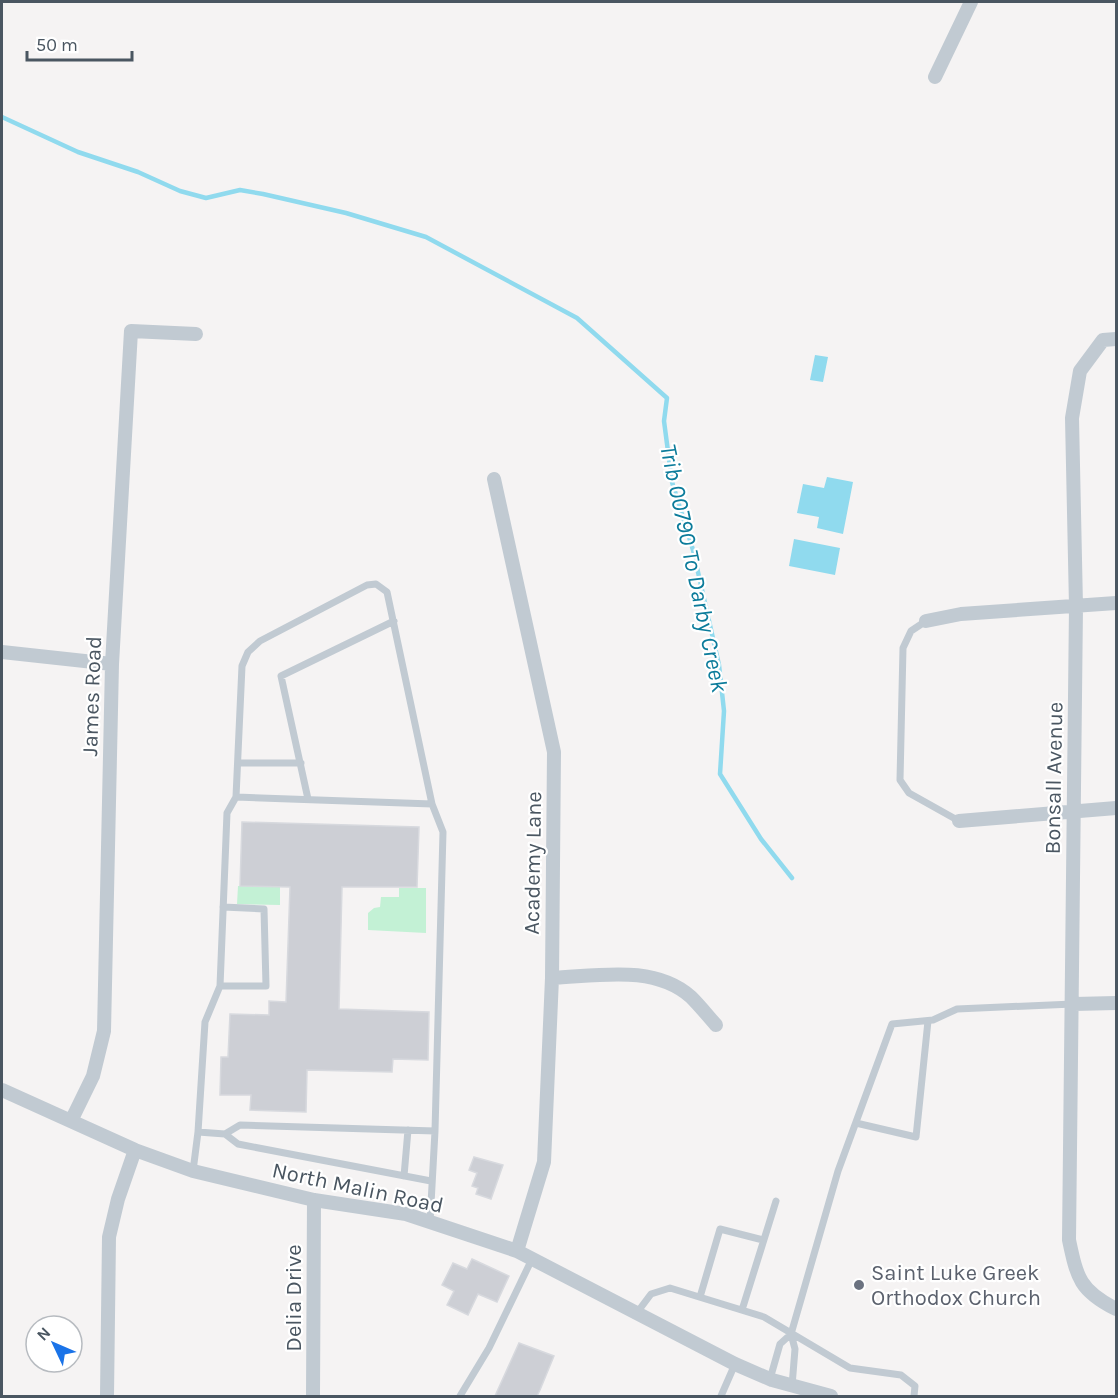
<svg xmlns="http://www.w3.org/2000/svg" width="1118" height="1398" font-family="Karla,sans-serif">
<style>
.green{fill:#c3f1d5}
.water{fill:#90daee}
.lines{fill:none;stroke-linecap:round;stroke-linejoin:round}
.stream{stroke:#90daee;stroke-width:4.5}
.building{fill:#cdcfd5;stroke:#d7d9de;stroke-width:1.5}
.lane{stroke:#c1cad2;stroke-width:7}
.street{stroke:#c1cad2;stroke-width:14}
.worship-dot{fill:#6b7280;stroke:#fff;stroke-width:2}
.labels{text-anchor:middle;stroke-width:4.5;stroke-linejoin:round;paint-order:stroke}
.street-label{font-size:22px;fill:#4a5661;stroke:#fff}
.worship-label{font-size:22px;fill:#5b616d;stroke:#fff;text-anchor:start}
.water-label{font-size:24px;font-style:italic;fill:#0c7c9b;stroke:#fff}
</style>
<rect width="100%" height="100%" fill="#f5f3f3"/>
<path class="green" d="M238,886H280V905L237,904Z
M399,888H426V933L368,930V913L374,908L380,907L381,897H399Z"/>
<path class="water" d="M815,355L828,357L823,382L810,380Z
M827,477L853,482L843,534L817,528L819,517L797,513L803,484L824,488Z
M794,539L840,548L835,575L789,566Z"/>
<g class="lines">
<path class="stream" d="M2,117L78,152L138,172L180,191L206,198L240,190L263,194L346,213L426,237L577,318L667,398L664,421L672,482L693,550L719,665L724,711L720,774L761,839L792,878"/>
</g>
<path class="building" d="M242,822L419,827L417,887H342L339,1009L429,1012L428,1060L393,1059L392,1072L307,1070L306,1112L250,1110L251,1095H220L221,1057H228L230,1014L269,1015V1001L286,1002L290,887L240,886Z
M474,1157L503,1165L491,1199L476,1194L478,1188L472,1186L477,1173L469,1170Z
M472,1259L509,1276L497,1302L478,1294L468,1315L447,1305L454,1291L442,1285L453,1263L467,1269Z
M519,1343L554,1356L540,1390L537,1396H495Z"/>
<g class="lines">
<path class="lane" d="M926,621L911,631L903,648L900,780L909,793L959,821
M238,763H301
M236,797L432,804
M308,799L281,676L394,621
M220,986H266L264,909L223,907
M856,1123L916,1137L928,1021
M198,1132L225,1134L240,1125L435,1131
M225,1134L238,1144L431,1181
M193,1171L198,1132L205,1022L220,986L227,813L236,797L242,666L248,652L260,641L367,585L376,584L387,592L432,804L443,832L435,1131L430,1222
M404,1176L408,1130
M700,1297L720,1229L763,1240
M742,1310L776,1201
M636,1314L651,1294L670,1288L764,1317L850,1368L901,1375L915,1386L914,1396
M791,1334L838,1171L892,1024L933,1020L957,1009L1073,1004
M770,1379L780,1344L791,1334L795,1349L792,1386
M460,1396L489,1348L532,1259
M721,1396L735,1364"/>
<path class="street" d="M935,77L971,2
M1116,339L1103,340L1080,371L1072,418L1076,606L1069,1240C1077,1278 1080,1291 1116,1309
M494,479L554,752L552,978L544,1162L517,1251
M926,621L961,614L1116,603
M2,652L112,664
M959,821L1116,808
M552,978C598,976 654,964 691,997C700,1006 708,1016 716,1025
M1074,1004L1116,1003
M2,1090L135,1150L193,1171L314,1200L406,1214L517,1251L735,1364L772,1380L831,1396
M71,1121L93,1076L104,1031L112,664L131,331L196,334
M107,1396L109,1237L118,1199L135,1150
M313,1396L314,1200"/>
</g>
<circle class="worship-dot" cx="859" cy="1285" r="6"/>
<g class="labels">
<g class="street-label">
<text transform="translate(91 696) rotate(-88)" y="8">James Road</text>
<text transform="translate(1053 778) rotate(-89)" y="8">Bonsall Avenue</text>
<text transform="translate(532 863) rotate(-89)" y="8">Academy Lane</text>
<text transform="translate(358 1187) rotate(12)" y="8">North Malin Road</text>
<text transform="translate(293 1298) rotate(-90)" y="8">Delia Drive</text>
</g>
<g class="worship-label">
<text x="871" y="1280">Saint Luke Greek<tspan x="871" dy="25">Orthodox Church</tspan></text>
</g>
<g class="water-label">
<text transform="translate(694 568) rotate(78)" y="8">Trib 00790 To Darby Creek</text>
</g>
</g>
<rect width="1118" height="1398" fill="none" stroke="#4a5661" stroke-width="6"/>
<g transform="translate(54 1344) rotate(314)"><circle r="28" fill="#ffffff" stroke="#b7bbc0" stroke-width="1.5"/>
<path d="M0-4.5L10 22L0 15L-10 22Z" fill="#1a73e8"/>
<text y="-9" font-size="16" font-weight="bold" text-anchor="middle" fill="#4a5661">N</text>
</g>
<path d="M27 51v9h105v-9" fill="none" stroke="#4a5661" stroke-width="3"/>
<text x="36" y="51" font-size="18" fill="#4a5661" stroke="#ffffff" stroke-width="4.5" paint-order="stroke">50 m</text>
</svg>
